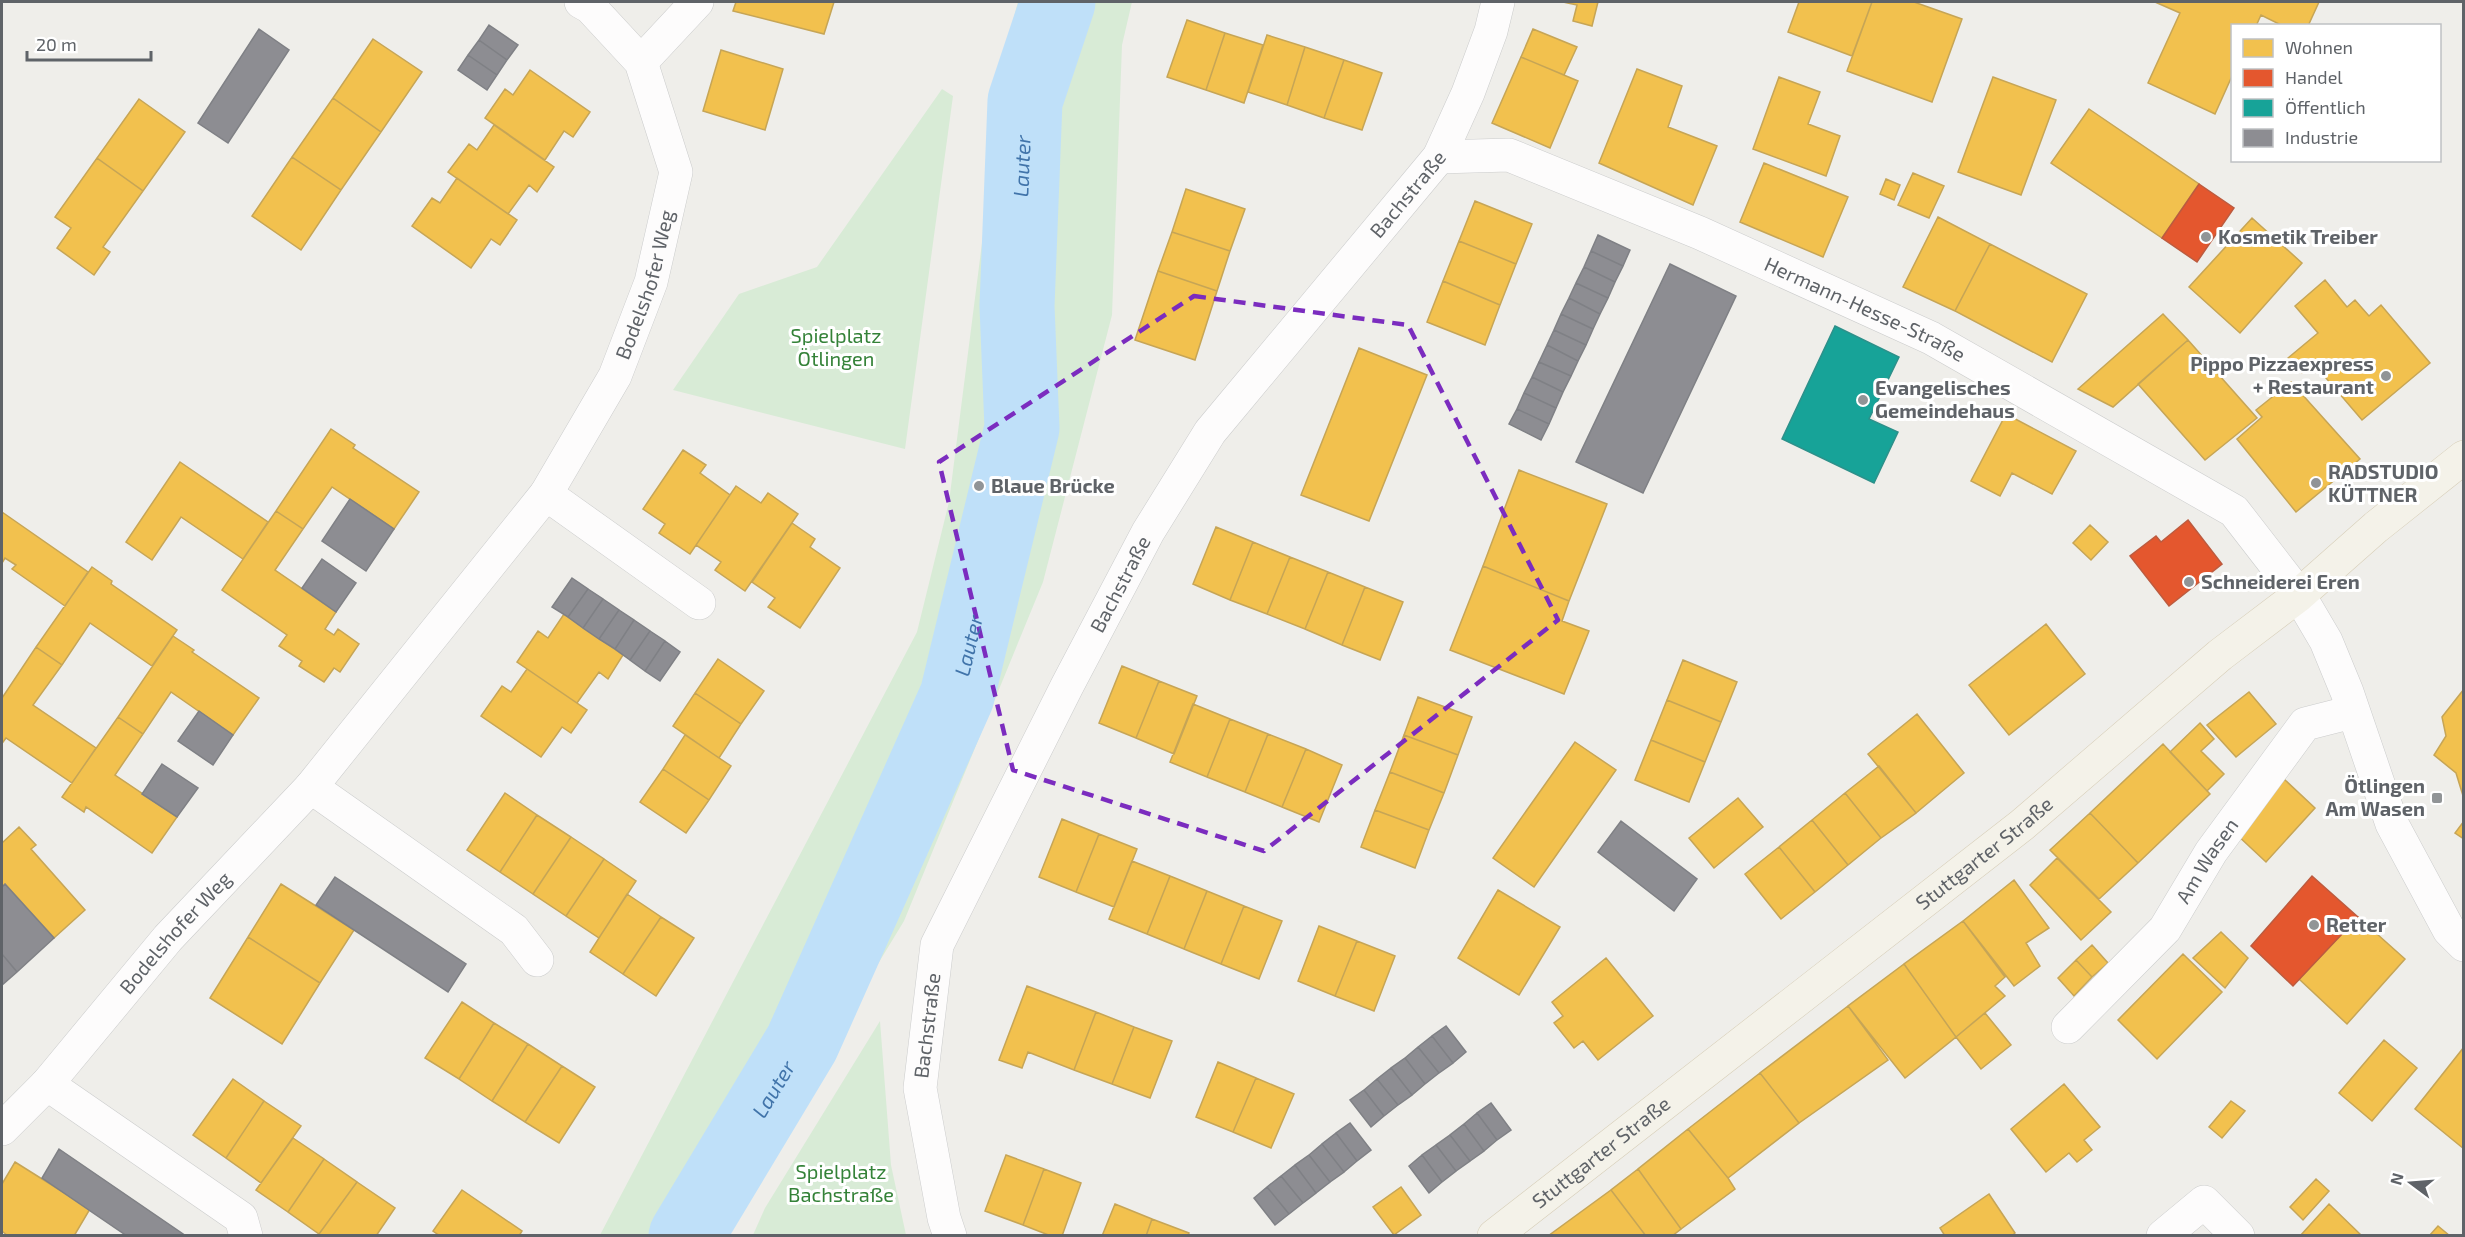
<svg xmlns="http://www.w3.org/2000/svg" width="2465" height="1237" font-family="'Exo 2',sans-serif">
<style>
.green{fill:#d8ebd6}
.homes{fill:#f2c14e;stroke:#c6a556;stroke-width:1.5}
.shops{fill:#e4572e;stroke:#bc5b3f;stroke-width:1.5}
.public{fill:#17a398;stroke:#2d908a;stroke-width:1.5}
.industry{fill:#8d8d92;stroke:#7f8085;stroke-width:1.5}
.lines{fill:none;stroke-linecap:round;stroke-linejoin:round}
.river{stroke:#bfe0f9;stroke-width:75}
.minor-casing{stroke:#cbcccc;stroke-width:34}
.major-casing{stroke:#d7ceb8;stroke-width:34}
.minor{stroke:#fdfcfc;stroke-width:33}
.major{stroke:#f4f2e9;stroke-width:33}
.marked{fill:none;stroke:#7b2cbf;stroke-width:4.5;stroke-dasharray:12 8;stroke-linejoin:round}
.poi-dot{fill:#919496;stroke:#fff;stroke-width:2}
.labels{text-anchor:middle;stroke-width:6;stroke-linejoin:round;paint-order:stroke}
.street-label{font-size:20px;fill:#5f6368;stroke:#fff}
.poi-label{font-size:20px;font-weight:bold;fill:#5f6368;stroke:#fff;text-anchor:start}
.park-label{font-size:20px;fill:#348238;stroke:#fff}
.water-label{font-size:21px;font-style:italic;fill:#4174aa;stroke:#fff}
</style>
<rect width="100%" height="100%" fill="#efeeea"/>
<path class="green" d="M1018,2H1132L1122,45L1112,315L1043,582L904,921L713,1235H600L917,632L949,502L1008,39Z
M942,89L953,96L905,449L673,390L739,294L817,267Z
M880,1021L891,1165L906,1235H753L765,1208Z"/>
<path class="homes" d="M736,2H834L824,34L733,11Z
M1563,2H1598L1592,26L1573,21L1577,5Z
M1799,2H1872L1852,56L1788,32Z
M1872,2H1914L1962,19L1932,102L1847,71Z
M2155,2H2319L2308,26H2283L2261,15L2256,26H2232V76L2215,114L2148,83L2180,13Z
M1187,20L1225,33L1206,90L1167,77Z
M1533,29L1577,47L1564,75L1521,57Z
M1225,33L1263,45L1244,103L1206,90Z
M1267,35L1305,47L1287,105L1248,92Z
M373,39L422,72L381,132L333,98Z
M1305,47L1344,60L1324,118L1287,105Z
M721,50L783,69L765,130L703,111Z
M1521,57L1578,81L1550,148L1492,123Z
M1344,60L1382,73L1362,130L1324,118Z
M1637,69L1682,86L1668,127L1717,146L1693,205L1599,163Z
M530,70L590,112L573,137L564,131L545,160L485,118L505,89L513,95Z
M1779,77L1820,92L1808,124L1840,136L1826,176L1753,149Z
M1993,77L2056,100L2021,195L1958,172Z
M333,98L381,132L341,190L292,157Z
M139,99L185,132L143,191L97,158Z
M2089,109L2199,184L2162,238L2051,163Z
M494,125L554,167L537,192L529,185L508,214L448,172L469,144L477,150Z
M292,157L341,190L301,250L252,216Z
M97,158L143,191L103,247L110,252L94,275L57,248L71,228L55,217Z
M1764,163L1848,197L1823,257L1740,222Z
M1913,173L1944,186L1929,218L1898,205Z
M457,178L517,220L500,245L491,239L471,268L412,226L432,198L440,203Z
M1886,179L1900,185L1894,200L1880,194Z
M1186,189L1245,209L1230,251L1172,232Z
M1475,201L1532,224L1516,264L1459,241Z
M1938,217L1990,244L1955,311L1903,287Z
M2252,218L2302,263L2240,333L2189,287Z
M1172,232L1230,251L1217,291L1158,271Z
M1459,241L1516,264L1500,305L1443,281Z
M1990,244L2087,294L2052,362L1955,311Z
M1158,271L1217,291L1195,360L1135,340Z
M2325,280L2347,307L2355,300L2369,316L2381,305L2430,363L2362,420L2314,364L2302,373L2288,358L2318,333L2295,306Z
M1443,281L1500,305L1485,345L1427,322Z
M2163,314L2188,340L2113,407L2078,389Z
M2188,340L2257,418L2205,460L2138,384Z
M1359,348L1427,375L1369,521L1301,495Z
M2291,382L2360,459L2296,512L2237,439L2262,417L2256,410Z
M2006,414L2076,451L2052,494L2012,473L2000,496L1971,481Z
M331,429L355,445L353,448L419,492L394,529L332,487L303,529L276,511Z
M683,450L706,465L700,473L730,495L690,554L659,533L665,524L643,509Z
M180,462L268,522L243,559L181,517L152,560L126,542Z
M1519,470L1607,504L1569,601L1483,566Z
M736,486L761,503L768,493L798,514L745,591L715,570L721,562L696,545Z
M276,511L303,529L275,570L336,612L325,629L334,635L338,629L359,644L340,672L334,668L324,682L299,666L302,661L279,646L287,635L222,590Z
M2,512L88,572L65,606L12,569L16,565L5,558L2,563Z
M792,523L815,539L810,547L840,568L800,628L768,607L775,598L752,582Z
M2090,525L2108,542L2091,560L2073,543Z
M1216,527L1253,542L1230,600L1193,584Z
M1253,542L1290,557L1267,614L1230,600Z
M1290,557L1328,572L1305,629L1267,614Z
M1483,566L1569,601L1562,621L1589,631L1564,694L1450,650Z
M92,567L112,581L111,584L177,630L152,666L90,623L62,665L36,647Z
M1328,572L1365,587L1342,645L1305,629Z
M1365,587L1403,602L1380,660L1342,645Z
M564,614L623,655L608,679L599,672L577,703L517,662L538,631L548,638Z
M2046,624L2085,674L2009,735L1969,685Z
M173,636L194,650L192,652L259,698L233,735L171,692L143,734L118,717Z
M36,647L62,665L33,705L96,748L72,783L6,738L3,742L2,741V698Z
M718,659L764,691L741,724L695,693Z
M1683,660L1737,682L1721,722L1667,700Z
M1122,666L1159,681L1136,738L1099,723Z
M527,669L587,710L571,733L562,727L541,757L481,716L502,686L511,692Z
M1159,681L1197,696L1174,754L1136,738Z
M2464,689V799L2456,773L2434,755L2446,736L2442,717Z
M2249,692L2276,724L2236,757L2207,725Z
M695,693L741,724L719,758L673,726Z
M1418,697L1472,717L1458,755L1404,735Z
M1667,700L1721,722L1705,762L1651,740Z
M1193,704L1230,719L1207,777L1170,762Z
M1917,714L1964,773L1916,813L1868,754Z
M118,717L143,734L115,775L177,817L152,853L86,807L84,812L62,797Z
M1230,719L1268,734L1245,792L1207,777Z
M2200,723L2214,739L2201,751L2224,774L2207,791L2170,752Z
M1268,734L1306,749L1282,807L1245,792Z
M685,735L731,766L709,800L663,769Z
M1404,735L1458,755L1444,793L1390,772Z
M1651,740L1705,762L1689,802L1635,780Z
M1575,742L1616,770L1534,887L1493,858Z
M2163,744L2210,794L2138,863L2090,813Z
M1306,749L1342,765L1319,822L1282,807Z
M1879,766L1916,813L1881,838L1845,793Z
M663,769L709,800L686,833L640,802Z
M1390,772L1444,793L1429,830L1375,810Z
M2284,779L2315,808L2266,862L2235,833Z
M505,793L537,815L500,872L467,850Z
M1845,793L1881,838L1848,865L1812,820Z
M1738,798L1763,827L1714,868L1689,838Z
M1375,810L1429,830L1415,868L1361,847Z
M2090,813L2138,863L2099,899L2050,850Z
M537,815L571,837L533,894L500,872Z
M1062,819L1099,834L1076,892L1039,877Z
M1812,820L1848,865L1815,892L1779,847Z
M2464,821V839L2455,833Z
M19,827L36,845L31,849L85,910L54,938L5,884L2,887V843Z
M1099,834L1137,849L1114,907L1076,892Z
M571,837L604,859L566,916L533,894Z
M1779,847L1815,892L1781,919L1745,874Z
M2057,858L2111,912L2081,940L2030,885Z
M604,859L636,881L599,938L566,916Z
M1132,861L1170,876L1147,934L1109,919Z
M1170,876L1207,891L1184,949L1147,934Z
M2014,880L2049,928L2026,943L2040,966L2014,986L1963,921Z
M281,884L354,930L320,983L248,937Z
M1498,890L1560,927L1519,995L1458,958Z
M1207,891L1244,906L1221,964L1184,949Z
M627,894L661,917L623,974L590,952Z
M1244,906L1282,921L1259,979L1221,964Z
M661,917L694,938L656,996L623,974Z
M2358,917L2405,959L2347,1024L2299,979Z
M1963,921L2005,977L1995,986L2005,996L1956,1037L1904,964Z
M1319,926L1357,941L1335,996L1298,981Z
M2221,932L2248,958L2225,988L2193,958Z
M248,937L320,983L282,1044L210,998Z
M1357,941L1395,956L1374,1011L1335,996Z
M2092,945L2108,963L2092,977L2076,960Z
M2183,954L2222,992L2157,1059L2118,1020Z
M1606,958L1653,1016L1598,1060L1583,1041L1574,1048L1554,1023L1563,1016L1552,1002Z
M2076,960L2092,977L2074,996L2058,978Z
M1904,964L1956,1037L1905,1078L1848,1006Z
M1027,986L1096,1012L1074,1070L1028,1052L1022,1068L999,1060Z
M462,1002L494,1023L459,1079L425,1058Z
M1848,1006L1888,1060L1799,1123L1760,1073Z
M1096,1012L1134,1027L1112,1084L1074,1070Z
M1985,1013L2011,1045L1981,1069L1956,1037Z
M494,1023L528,1044L492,1101L459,1079Z
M1134,1027L1172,1041L1150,1098L1112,1084Z
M2384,1040L2417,1068L2372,1121L2339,1093Z
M528,1044L562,1066L525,1122L492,1101Z
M2464,1047V1149L2415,1109Z
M1218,1062L1256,1078L1233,1132L1196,1117Z
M562,1066L595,1087L559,1143L525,1122Z
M1760,1073L1799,1123L1728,1178L1688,1129Z
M1256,1078L1294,1094L1271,1148L1233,1132Z
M233,1079L264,1101L226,1158L193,1135Z
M2064,1084L2100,1127L2084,1140L2092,1150L2077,1162L2069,1153L2046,1172L2011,1129Z
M264,1101L301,1126L261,1183L226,1158Z
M2231,1101L2245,1111L2222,1138L2209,1127Z
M1688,1129L1728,1178L1735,1189L1681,1229L1638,1169Z
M293,1138L324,1159L288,1212L256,1190Z
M1006,1155L1044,1169L1023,1225L985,1211Z
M324,1159L357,1182L319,1234L288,1212Z
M15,1162L90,1209L74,1236H8L2,1231V1184Z
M1044,1169L1081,1183L1062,1236H1051L1023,1225Z
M1638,1169L1681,1229L1672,1236H1646L1611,1190Z
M2316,1179L2329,1191L2303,1220L2290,1207Z
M357,1182L395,1208L376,1236H322L319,1234Z
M1401,1187L1421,1215L1394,1235L1373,1207Z
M462,1190L522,1231L519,1236H440L433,1231Z
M1611,1190L1646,1236H1548Z
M1989,1194L2015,1233L2012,1236H1945L1940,1228Z
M1115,1204L1152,1219L1146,1236H1102Z
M2329,1204L2362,1236H2300Z
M1152,1219L1189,1233L1188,1236H1146Z
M2438,1226L2450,1236H2429Z"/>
<path class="shops" d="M2199,184L2234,208L2197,262L2162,238Z
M2188,520L2222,564L2169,606L2130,556L2156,536L2161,542Z
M2312,876L2358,917L2293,986L2251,946Z"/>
<path class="public" d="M1835,326L1899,357L1869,419L1898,432L1874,483L1782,439Z"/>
<path class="industry" d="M489,25L518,45L507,60L479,40Z
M259,29L289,50L228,143L198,123Z
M479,40L507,60L497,75L468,55Z
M468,55L497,75L487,90L458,70Z
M1598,235L1630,250L1623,266L1591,251Z
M1591,251L1623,266L1615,282L1584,267Z
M1670,264L1736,296L1643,493L1576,462Z
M1584,267L1615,282L1608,298L1576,283Z
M1576,283L1608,298L1600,314L1569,298Z
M1569,298L1600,314L1593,329L1561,314Z
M1561,314L1593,329L1586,345L1554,330Z
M1554,330L1586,345L1578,361L1547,345Z
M1547,345L1578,361L1571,376L1539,362Z
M1539,362L1571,376L1563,392L1532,377Z
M1532,377L1563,392L1556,408L1524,393Z
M1524,393L1556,408L1549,424L1517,409Z
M1517,409L1549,424L1541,440L1509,424Z
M350,499L394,529L366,571L322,541Z
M322,559L356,583L336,612L302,588Z
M572,578L588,589L568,617L552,607Z
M588,589L603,599L583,628L568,617Z
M603,599L619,610L599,639L583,628Z
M619,610L634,620L615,649L599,639Z
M634,620L650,631L630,660L615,649Z
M650,631L665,641L645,671L630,660Z
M665,641L680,652L660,681L645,671Z
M199,711L233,735L213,765L178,741Z
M162,764L198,788L177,817L142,794Z
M1621,821L1697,879L1674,911L1598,852Z
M335,877L466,964L448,992L316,905Z
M5,884L54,938L17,972L2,954V887Z
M2,954L17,972L2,985Z
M1446,1026L1466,1052L1453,1063L1432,1036Z
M1432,1036L1453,1063L1439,1073L1418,1047Z
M1418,1047L1439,1073L1425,1084L1405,1058Z
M1405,1058L1425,1084L1412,1095L1391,1068Z
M1391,1068L1412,1095L1398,1105L1377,1079Z
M1377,1079L1398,1105L1384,1116L1364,1090Z
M1364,1090L1384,1116L1371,1127L1350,1100Z
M1491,1103L1511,1130L1497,1140L1477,1113Z
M1477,1113L1497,1140L1484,1151L1464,1124Z
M1350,1123L1371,1150L1357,1161L1336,1133Z
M1464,1124L1484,1151L1470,1161L1450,1135Z
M1336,1133L1357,1161L1344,1172L1322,1144Z
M1450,1135L1470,1161L1456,1171L1436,1145Z
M1322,1144L1344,1172L1330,1182L1309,1155Z
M1436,1145L1456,1171L1442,1182L1422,1155Z
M59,1149L186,1236H127L42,1178Z
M1309,1155L1330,1182L1316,1193L1295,1165Z
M1422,1155L1442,1182L1429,1193L1409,1166Z
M1295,1165L1316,1193L1303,1203L1281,1176Z
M1281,1176L1303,1203L1289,1214L1267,1187Z
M1267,1187L1289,1214L1275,1225L1254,1198Z"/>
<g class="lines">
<path class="river" id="s1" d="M686,1236L802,1043L957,696L1022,428L1017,306L1025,101L1058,2"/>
<g class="minor-casing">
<g id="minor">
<path d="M641,62L697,2"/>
<path id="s2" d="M1439,157L1509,155L1700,233L1931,338L2234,511L2299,595L2326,641L2347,692L2392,824L2449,930L2464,945"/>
<path d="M546,494L699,603"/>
<path d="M311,787L514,930L537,960"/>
<path id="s3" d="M2068,1027L2165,929L2211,852L2305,724L2352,712"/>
<path d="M47,1084L241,1218L246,1236"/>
<path id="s4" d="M2,1129L47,1084L168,938L311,787L546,494L615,376L651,282L676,172L641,62L590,7L581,2"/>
<path id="s5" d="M950,1236L944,1218L920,1088L937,945L1067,686L1148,532L1210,432L1439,157L1468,93L1491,31L1498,2"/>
<path d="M2163,1236L2204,1202L2238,1236"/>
</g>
</g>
<g class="major-casing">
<g id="major">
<path id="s6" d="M1494,1236L2022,825L2220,655L2299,595L2376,527L2464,457"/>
</g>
</g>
<use href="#minor" class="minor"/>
<use href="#major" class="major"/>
</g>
<path class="marked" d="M1194,296L1408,325L1558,620L1264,851L1013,770L939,462Z"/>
<g class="poi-dot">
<circle cx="2206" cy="237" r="6"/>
<circle cx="2386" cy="376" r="6"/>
<circle cx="1863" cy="400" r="6"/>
<circle cx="2316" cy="483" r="6"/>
<circle cx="979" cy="486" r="6"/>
<circle cx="2189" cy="582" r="6"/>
<rect x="2431" y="792" width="12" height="12" rx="3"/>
<circle cx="2314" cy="925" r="6"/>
</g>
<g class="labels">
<g class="street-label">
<text dy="7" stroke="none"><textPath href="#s5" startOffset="1186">Bachstraße</textPath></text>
<text dy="7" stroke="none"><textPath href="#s4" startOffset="1070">Bodelshofer Weg</textPath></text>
<text dy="7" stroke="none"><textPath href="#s2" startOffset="458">Hermann-Hesse-Straße</textPath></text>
<text dy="7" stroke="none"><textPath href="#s5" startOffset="700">Bachstraße</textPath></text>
<text dy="7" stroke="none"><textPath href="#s6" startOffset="622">Stuttgarter Straße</textPath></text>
<text dy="7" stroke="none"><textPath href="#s3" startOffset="218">Am Wasen</textPath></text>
<text dy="7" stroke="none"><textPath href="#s4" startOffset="262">Bodelshofer Weg</textPath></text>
<text dy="7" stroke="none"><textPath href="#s5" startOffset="214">Bachstraße</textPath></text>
<text dy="7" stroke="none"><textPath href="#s6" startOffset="136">Stuttgarter Straße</textPath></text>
</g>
<g class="poi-label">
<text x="2218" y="244">Kosmetik Treiber</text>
<text x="2374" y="371" text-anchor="end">Pippo Pizzaexpress<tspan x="2374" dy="23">+ Restaurant</tspan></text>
<text x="1875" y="395">Evangelisches<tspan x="1875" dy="23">Gemeindehaus</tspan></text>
<text x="2328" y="479">RADSTUDIO<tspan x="2328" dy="23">KÜTTNER</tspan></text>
<text x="991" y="493">Blaue Brücke</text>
<text x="2201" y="589">Schneiderei Eren</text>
<text x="2425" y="793" text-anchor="end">Ötlingen<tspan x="2425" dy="23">Am Wasen</tspan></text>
<text x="2326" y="932">Retter</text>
</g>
<g class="park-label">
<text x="836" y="343">Spielplatz<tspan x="836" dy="23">Ötlingen</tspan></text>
<text x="841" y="1179">Spielplatz<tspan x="841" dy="23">Bachstraße</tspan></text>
</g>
<g class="water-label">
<text dy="7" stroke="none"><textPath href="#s1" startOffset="1143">Lauter</textPath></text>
<text dy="7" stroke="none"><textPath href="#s1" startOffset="657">Lauter</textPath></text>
<text dy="7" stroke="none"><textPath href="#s1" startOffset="171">Lauter</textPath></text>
</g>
</g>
<rect width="2465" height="1237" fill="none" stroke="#5f6368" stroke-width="6"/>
<rect x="2231" y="24" width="210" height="138" fill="#ffffff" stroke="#bfc1c3" stroke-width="1.5"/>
<rect x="2243" y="39" width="30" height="18" fill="#f2c14e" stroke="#bfc1c3" stroke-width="1.5"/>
<text x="2285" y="54" font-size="18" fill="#5f6368">Wohnen</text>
<rect x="2243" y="69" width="30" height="18" fill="#e4572e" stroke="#bfc1c3" stroke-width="1.5"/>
<text x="2285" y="84" font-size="18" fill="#5f6368">Handel</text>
<rect x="2243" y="99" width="30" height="18" fill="#17a398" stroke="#bfc1c3" stroke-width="1.5"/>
<text x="2285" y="114" font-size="18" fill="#5f6368">Öffentlich</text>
<rect x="2243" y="129" width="30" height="18" fill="#8d8d92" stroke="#bfc1c3" stroke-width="1.5"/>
<text x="2285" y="144" font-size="18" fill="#5f6368">Industrie</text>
<g transform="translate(2411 1183) rotate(286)" stroke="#ffffff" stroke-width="4.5" paint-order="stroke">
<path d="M0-4.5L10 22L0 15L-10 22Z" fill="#5f6368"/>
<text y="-9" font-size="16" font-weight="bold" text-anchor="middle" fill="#5f6368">N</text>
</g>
<path d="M27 51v9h124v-9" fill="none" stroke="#5f6368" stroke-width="3"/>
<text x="36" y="51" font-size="18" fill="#5f6368" stroke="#ffffff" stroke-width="4.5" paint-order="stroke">20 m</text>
</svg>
